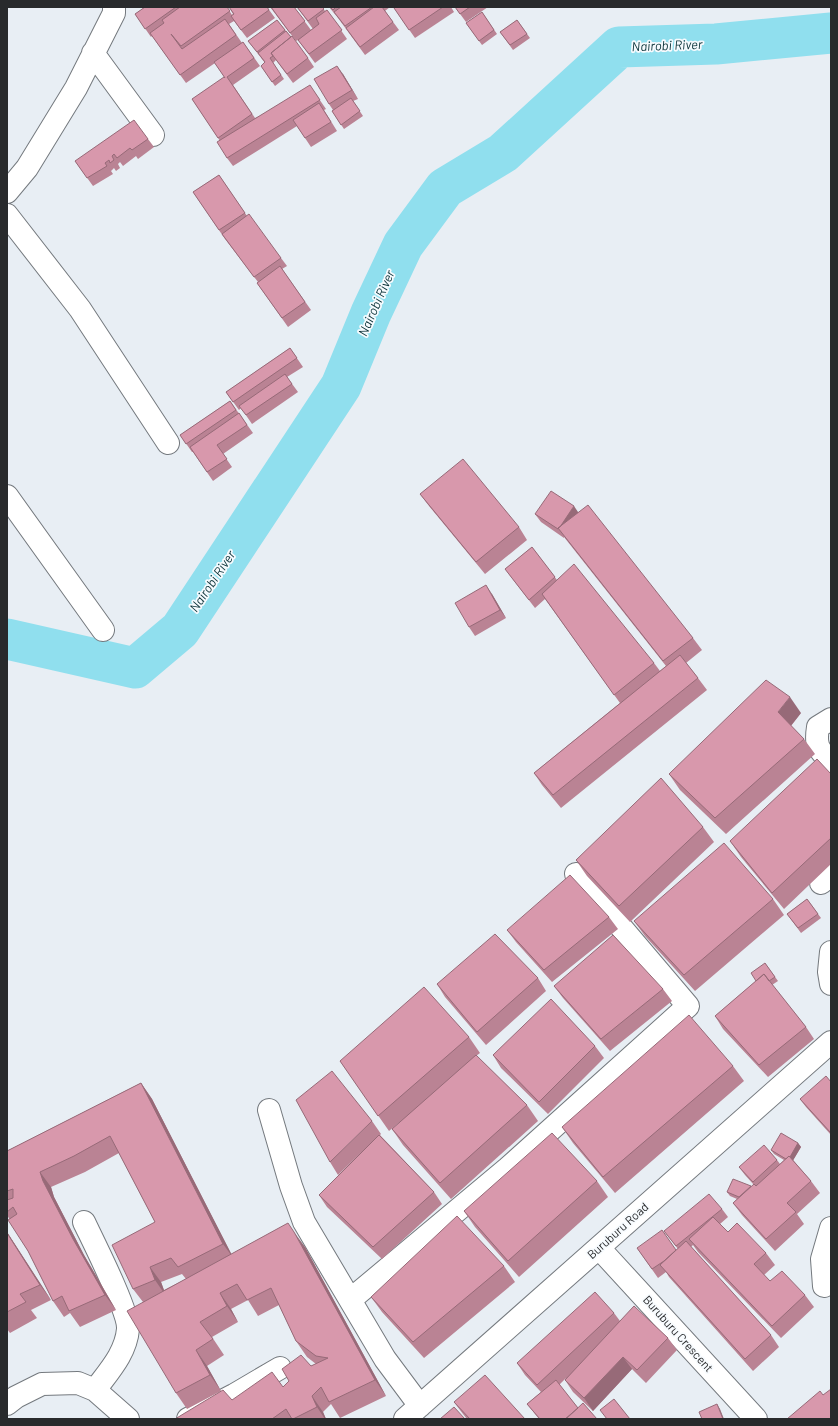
<svg xmlns="http://www.w3.org/2000/svg" width="838" height="1426" font-family="Barlow,sans-serif">
<style>
.lines{fill:none;stroke-linecap:round;stroke-linejoin:round}
.river{stroke:#90dfee;stroke-width:41}
.minor-casing{stroke:#74797e;stroke-width:24}
.minor{stroke:#fff;stroke-width:22}
.wall{fill:#ba8394;fill-rule:evenodd}
.shaded-wall{fill:#976a78}
.building{fill:#d898ac;stroke:#976a78}
.labels{text-anchor:middle;stroke-width:3.5;stroke-linejoin:round;paint-order:stroke}
.street-label{font-size:12px;fill:#282a2c;stroke:#f7fbfe}
.water-label{font-size:13px;font-style:italic;fill:#0b3339;stroke:#f7fbfe}
</style>
<rect width="100%" height="100%" fill="#e8eef4"/>
<g class="lines">
<path class="river" d="M7,639L135,668L180,630L341,386L371,313L403,245L445,188L503,153L619,47L716,44L831,33"/>
<g class="minor-casing">
<path id="minor" d="M93,53L153,135
M7,192L27,168L76,88L114,13V7
M7,215L80,309L168,443
M7,496L103,630
M831,719L818,727C815,746 818,749 831,762
M821,883L831,875
M831,952L829,972L831,984
M269,1110L291,1186L304,1222L385,1359L420,1406
M84,1222C93,1241 129,1312 128,1329C126,1353 109,1371 95,1390
M599,1248L756,1419
M824,1286L822,1259L831,1228
M350,1300L508,1168L688,1006L576,874
M7,1404L16,1397L42,1384L78,1383L95,1390L128,1419
M188,1419L234,1395L280,1368
M405,1419L831,1042"/>
</g>
<use href="#minor" class="minor"/>
</g>
<path class="wall" d="M145,7H227L232,15L233,14L229,7H267L275,18L247,38L234,21L229,24L242,43L243,42L260,66L233,85L255,118L315,93L326,109L324,110L337,131L311,147L297,126L233,166L227,158L220,141L192,99L225,78L215,63L186,83L152,36L151,37L135,14Z
M270,7H294L311,30L313,29L297,7H322L325,11L327,10L347,39L315,63L298,40L296,41Z
M329,7H390L385,11L399,30L365,55L338,18Z
M396,7H451L454,12L415,38L394,8Z
M455,7H488L466,22Z
M482,12L497,34L482,45L466,23Z
M277,20L308,58L314,67L293,83L276,60L273,63L284,79L275,86L261,66L265,63L248,41Z
M517,20L530,38L513,50L500,32Z
M343,74L358,99L353,101L363,116L344,129L332,111L333,110L329,104Z
M148,139L154,147L138,159L136,156L123,166L120,162L118,164L120,168L116,171L114,168L111,171L113,174L93,186L75,161Z
M219,175L247,216L281,258L287,266L282,269L311,310L288,327L257,283L258,282L225,239L193,192Z
M290,348L303,367L287,377L298,392L252,424L241,408L239,410L226,392Z
M230,401L253,433L223,454L232,467L213,481L193,452H192L180,435Z
M420,494L519,527L527,540L485,574L429,506Z
M578,512L693,638L702,650L686,663L698,678L707,690L561,808L542,785L534,773L620,703L545,599L535,608L505,569L532,547L557,580L654,663L660,671L666,666L564,537V538L541,522L535,514Z
M492,594L506,618L475,636L469,627Z
M801,713L791,726L804,739L815,754L726,834L680,790L669,774Z
M831,774V864L784,909L741,857L730,841Z
M703,827L714,842L630,922L587,876L576,860Z
M773,899L784,915L695,991L645,936L634,921Z
M807,899L821,918L801,933L787,914Z
M609,917L618,929L552,982L516,942L507,930Z
M765,963L778,981L772,985L806,1027L814,1039L768,1077L723,1029L715,1016L756,981Z
M538,978L546,991L486,1045L445,997L437,984Z
M554,986L663,989L672,1001L610,1051L563,998Z
M469,1037L480,1053L476,1056L527,1105L538,1121L451,1199L403,1145L392,1129L402,1120L389,1131L340,1061Z
M595,1046L604,1058L548,1114L501,1068L493,1055Z
M733,1066L744,1081L615,1193L573,1143L562,1127Z
M831,1082V1135L806,1107L800,1099Z
M141,1083L152,1099L231,1254L305,1247L386,1396L340,1418L331,1404L323,1412L326,1419H175L232,1400L283,1387L311,1366L316,1364L307,1357L296,1341L279,1305L258,1316L248,1300L231,1309L238,1322L212,1337L224,1355L207,1366L221,1391L187,1409L176,1393L143,1302L133,1289L155,1222L119,1153L85,1172L51,1187L54,1197L84,1255L116,1310L80,1327L70,1313L64,1317L53,1301L28,1251L7,1215V1200H8L7,1199V1151ZM182,1274L186,1279L164,1290L161,1282Z
M372,1121L381,1134L380,1135L434,1192L442,1204L382,1259L327,1207L319,1195L370,1144L338,1175L330,1162Z
M798,1143L801,1147L793,1160L811,1181L820,1193L797,1214L804,1224L775,1251L742,1215L733,1203L737,1199L730,1196L727,1192L751,1187L754,1185L745,1175L739,1167L777,1160L780,1164L784,1160L774,1154L771,1150Z
M597,1181L608,1197L519,1277L475,1227L464,1211Z
M722,1209L728,1217L720,1224L728,1232L766,1253L775,1265L764,1275L770,1281L805,1295L814,1307L781,1338L698,1252L693,1245L691,1247L771,1335L779,1347L753,1371L669,1277L666,1272L658,1278L637,1248L676,1250L678,1249L664,1231Z
M7,1232L51,1300L31,1310L37,1318L10,1333L7,1329Z
M504,1266L515,1282L424,1358L382,1312L371,1297Z
M614,1313L620,1321L668,1338L677,1350L646,1383L632,1369L593,1411L573,1392L565,1380L566,1378L559,1385L578,1408L597,1419H539L527,1404L541,1392L525,1375L517,1363Z
M454,1402L525,1419H467L463,1414Z"/>
<path class="shaded-wall" d="M337,66L343,74L358,99L352,90Z
M574,506L580,515L558,529Z
M486,585L492,594L506,618L500,610Z
M790,697L801,713L789,728L778,712Z
M141,1083L152,1099L234,1259L223,1244Z
M798,1143L801,1147L791,1164L788,1160Z
M40,1172L51,1187L54,1197L84,1255L116,1310L105,1295L73,1239L43,1181Z
M7,1232L51,1300L40,1285L7,1233Z
M294,1232L305,1247L386,1396L375,1380Z
M150,1267L161,1282L166,1296L155,1280Z
M220,1293L231,1309L238,1322L227,1306Z
M196,1350L207,1366L221,1391L210,1375Z
M623,1357L632,1369L593,1411L584,1398Z
M312,1396L323,1412L326,1419H325L317,1407Z
M717,1404L720,1409L724,1419H723Z"/>
<path class="building" d="M145,7H176L145,29L135,14Z
M180,7H227L230,11L181,46L171,34L182,49L225,19L236,35L180,75L150,33L164,23L162,20Z
M229,7H267L269,10L241,30L231,16L234,14Z
M271,7H294L305,21L290,33Z
M297,7H322L324,9L308,21Z
M330,7H336L333,10Z
M341,7H372L345,26L334,12Z
M374,7H382L393,22L360,47L346,28Z
M396,7H443L409,30L394,8Z
M455,7H470L460,14Z
M327,10L342,30L309,54L298,40L319,24L316,18Z
M482,12L494,30L479,41L466,23Z
M277,20L285,30L257,52L248,41Z
M517,20L527,34L510,45L500,32Z
M286,31L291,37L271,53L273,56L270,58L281,75L272,82L261,66L265,62L258,53Z
M292,36L308,58L287,74L271,53Z
M243,42L254,58L227,77L252,114L218,138L192,99L224,77L225,78L214,62Z
M337,66L352,90L329,104L314,79Z
M310,85L320,100L227,158L217,142Z
M351,98L360,111L341,125L332,111Z
M319,103L331,122L305,138L293,120Z
M134,120L148,139L132,150L130,148L117,158L114,154L112,156L114,160L110,163L109,160L105,163L107,166L87,178L75,161Z
M219,175L245,213L219,230L193,192Z
M249,214L281,258L254,277L222,234Z
M280,266L305,302L282,318L257,283Z
M290,348L297,358L233,402L226,392Z
M285,374L292,384L246,415L239,406Z
M230,401L236,410L186,444L180,435Z
M239,413L247,425L217,445L227,459L207,472L190,447Z
M463,459L519,527L476,562L420,494Z
M551,491L574,506L560,527L558,528V529L535,514Z
M588,505L693,638L663,661L558,528Z
M532,547L555,577L529,600L505,569Z
M574,564L654,663L614,695L542,594Z
M486,585L500,610L469,627L455,603Z
M680,655L698,678L553,795L534,773Z
M766,680L790,697L778,712L804,739L715,818L669,774Z
M817,759L831,774V838L772,893L730,841Z
M661,778L703,827L619,906L576,860Z
M724,843L773,899L684,975L634,921Z
M570,875L609,917L544,970L507,930Z
M807,899L818,914L798,928L787,914Z
M495,934L538,978L477,1032L437,984Z
M613,935L663,989L601,1039L554,986Z
M765,963L775,977L769,981L764,974L756,981L751,973Z
M764,974L806,1027L759,1065L715,1016Z
M424,987L469,1037L378,1116L340,1061Z
M551,999L595,1046L539,1102L493,1055Z
M689,1015L733,1066L603,1177L562,1127Z
M476,1055L527,1105L440,1183L392,1129Z
M332,1071L372,1121L330,1162L296,1100Z
M826,1076L831,1082V1133L800,1099Z
M141,1083L223,1244L178,1267L171,1258L150,1267L155,1280L133,1289L112,1245L155,1222L110,1136L74,1156L40,1172L43,1181L73,1239L105,1295L69,1311L62,1296L53,1301L28,1251L8,1220L17,1214L13,1207L7,1212V1200L13,1198V1189L7,1191V1151Z
M552,1133L597,1181L508,1261L464,1211Z
M781,1133L798,1143L790,1157L789,1156L786,1159L771,1150Z
M379,1135L434,1192L373,1247L319,1195Z
M764,1145L777,1160L753,1182L739,1167Z
M789,1156L811,1181L787,1203L796,1212L766,1239L733,1203L754,1184L756,1186Z
M733,1179L751,1186L739,1197L727,1192Z
M709,1194L722,1209L676,1246L664,1231Z
M457,1216L504,1266L413,1342L371,1297Z
M713,1217L728,1232L737,1223L766,1253L754,1264L770,1281L782,1271L805,1295L772,1326L689,1239Z
M288,1223L294,1232L375,1380L329,1402L321,1387L312,1396L317,1407L293,1419H292L286,1409L272,1419H175L223,1390L232,1400L272,1372L283,1387L289,1381L282,1369L301,1355L311,1366L328,1358L316,1356L296,1341L271,1288L247,1300L237,1284L220,1293L227,1306L200,1322L213,1339L196,1350L210,1375L176,1393L127,1311Z
M662,1230L676,1250L664,1261L652,1269L637,1248Z
M7,1233L40,1285L20,1294L26,1302L7,1312Z
M686,1241L771,1335L745,1359L660,1265Z
M595,1292L614,1313L537,1385L517,1363Z
M634,1306L668,1338L637,1370L623,1357L584,1398L565,1380Z
M485,1375L525,1419H470L454,1402Z
M556,1380L578,1408L565,1419H540L527,1404Z
M831,1389V1419H787L820,1391L823,1395Z
M614,1399L630,1419H607L600,1410Z
M583,1403L597,1419H566Z
M717,1404L723,1419H702L699,1412Z
M454,1407L465,1419H440Z"/>
<g class="labels">
<g class="street-label">
<text transform="translate(618 1231) rotate(-42)" y="4">Buruburu Road</text>
<text transform="translate(678 1334) rotate(48)" y="4">Buruburu Crescent</text>
</g>
<g class="water-label">
<text transform="translate(667 45) rotate(-2)" y="5">Nairobi River</text>
<text transform="translate(376 303) rotate(-66)" y="5">Nairobi River</text>
<text transform="translate(212 581) rotate(-56)" y="5">Nairobi River</text>
</g>
</g>
<rect width="838" height="1426" fill="none" stroke="#282a2c" stroke-width="16"/>
</svg>
